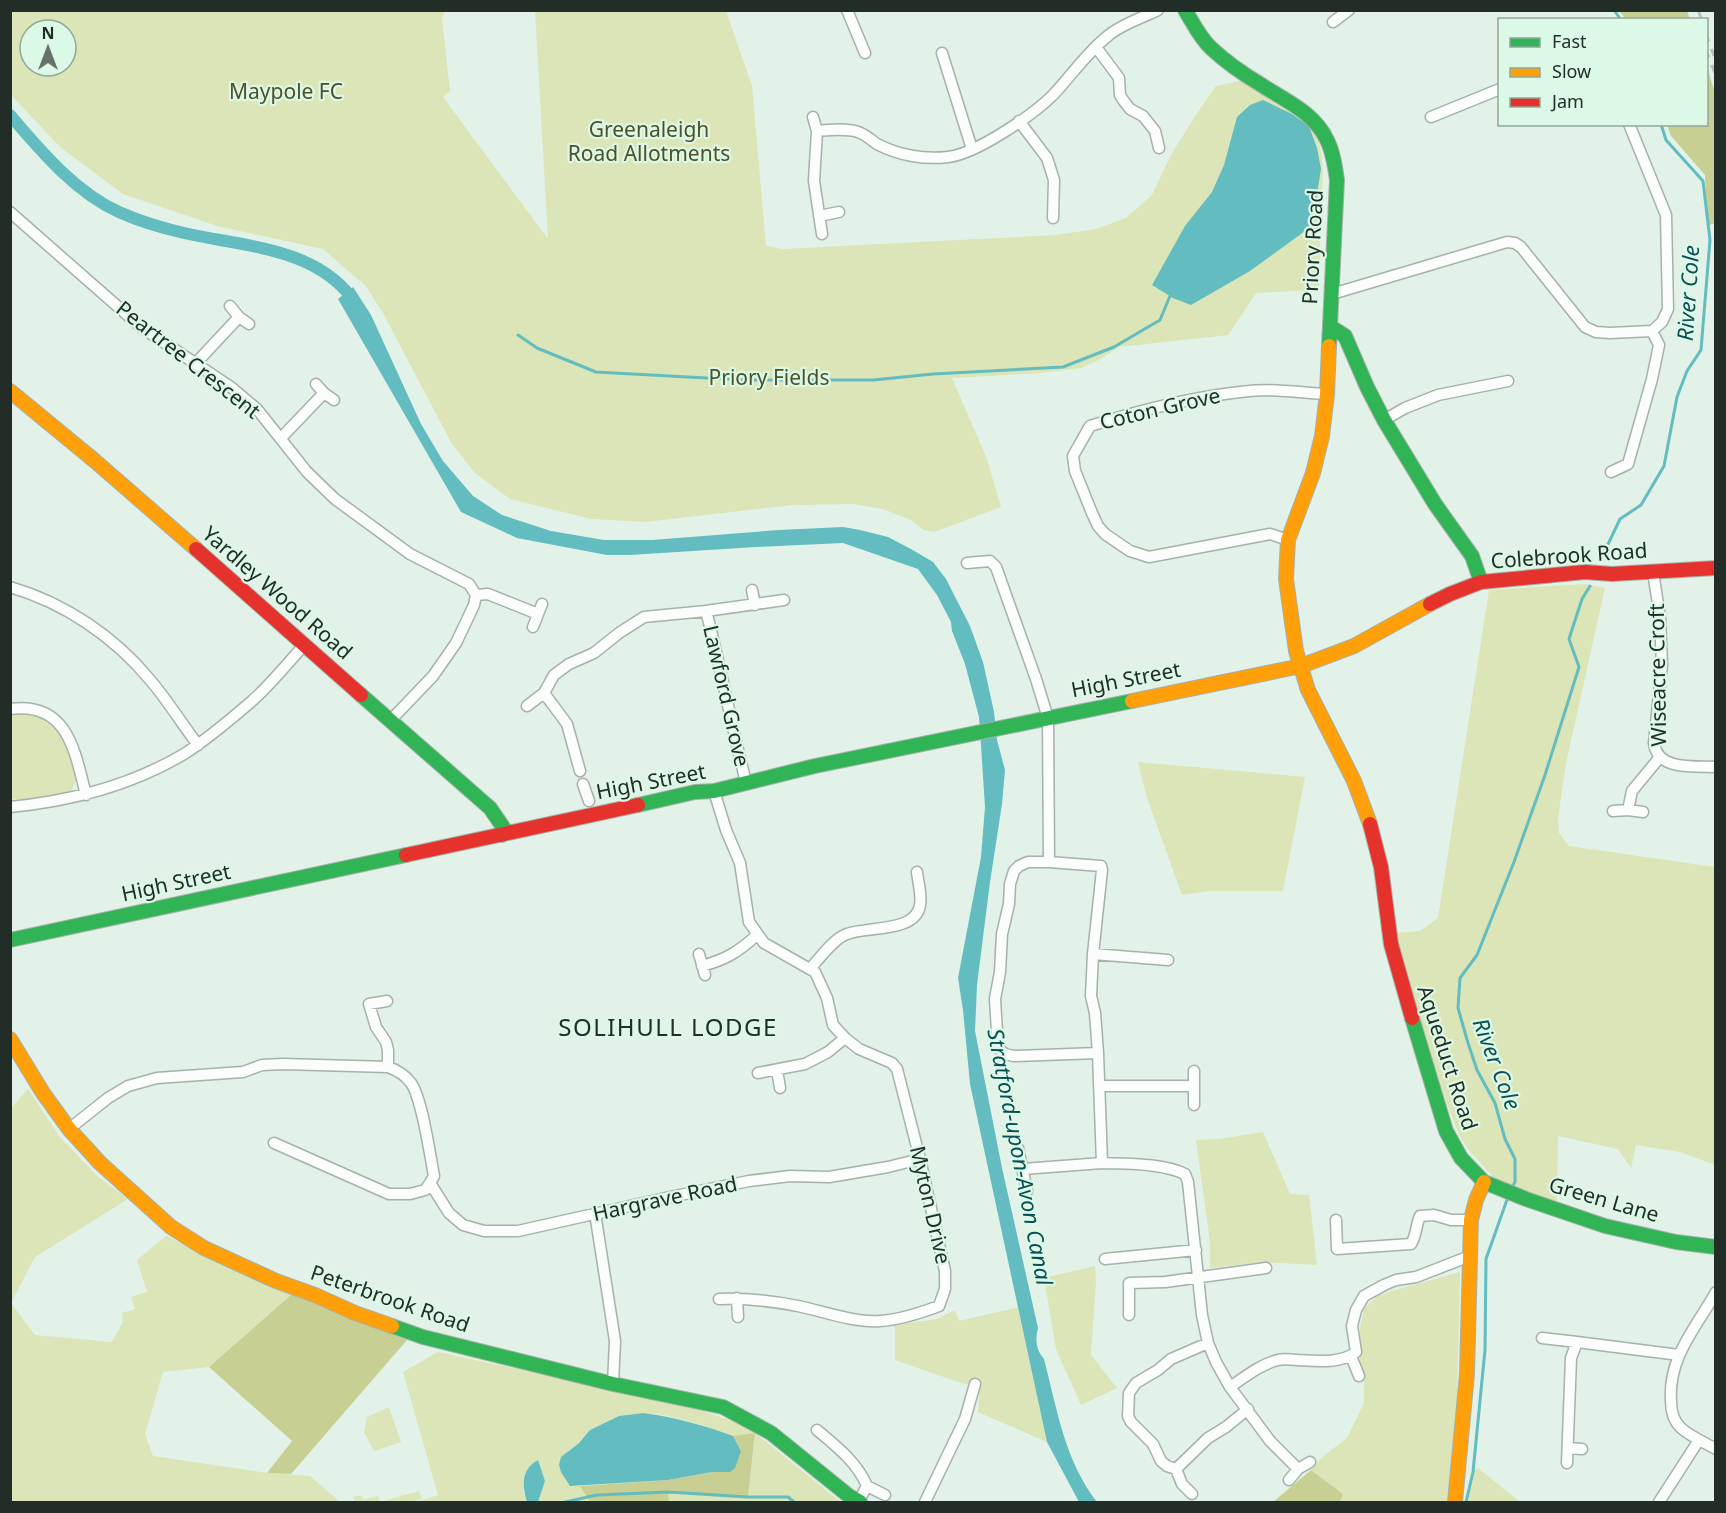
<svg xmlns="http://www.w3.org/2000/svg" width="1726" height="1513" font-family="'Noto Sans',sans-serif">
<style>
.green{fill:#dbe5b7;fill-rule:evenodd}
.forest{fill:#c7d092}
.water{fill:#62bcc0}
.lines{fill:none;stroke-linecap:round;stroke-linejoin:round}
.stream{stroke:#62bcc0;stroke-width:3}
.canal{stroke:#62bcc0;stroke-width:12}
.street-casing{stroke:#a5b1a9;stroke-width:13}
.fast-casing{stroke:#a5b1a9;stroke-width:16}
.slow-casing{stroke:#a5b1a9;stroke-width:16}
.jam-casing{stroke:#a5b1a9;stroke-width:16}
.street{stroke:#fbfdfc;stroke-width:10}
.fast{stroke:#30b455;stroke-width:14}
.slow{stroke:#ff9f0a;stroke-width:14}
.jam{stroke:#e5322d;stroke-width:14}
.rail{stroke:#bbbebc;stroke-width:3;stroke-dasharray:8 8;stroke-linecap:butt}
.labels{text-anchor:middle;stroke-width:4.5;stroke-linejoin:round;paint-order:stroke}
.park-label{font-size:21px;fill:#4e5025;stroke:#dcf8e6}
.street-label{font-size:21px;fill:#232d27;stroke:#dcf8e6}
.water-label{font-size:22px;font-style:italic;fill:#094f55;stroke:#dcf8e6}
.quarter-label{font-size:24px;letter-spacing:1.5px;fill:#232d27;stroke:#dcf8e6}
</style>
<rect width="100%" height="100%" fill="#e2f2e8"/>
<path class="green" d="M11,11H451H445L442,18L450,91L443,97L548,239L535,11H726L752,86L766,246L782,249L1056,235L1096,229L1126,218L1152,195L1171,155L1197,113L1216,86L1240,81L1306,119C1329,145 1322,182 1321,214C1320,239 1320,265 1319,290L1256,293L1228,335L1119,347L1101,359L1081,368L1041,373L952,378L987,459L1001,507L934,532L923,530L911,520L883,509L853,504L793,505L645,522L591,519L510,499L475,473L452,444L384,315L366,286L323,249L217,226L123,194L60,147L11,95ZM30,30H66V66H30Z
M1584,584L1605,588L1566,763L1558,818L1559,833L1569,846L1715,867V1165L1680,1152L1636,1145L1631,1168L1618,1149L1558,1136L1557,1201L1520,1190L1493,1177L1469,1150L1460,1137L1447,1104L1426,1039L1396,933L1420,931L1438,918L1489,590Z
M29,713C63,723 66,747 77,777L71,792L29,799H11L10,714Z
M1138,762L1305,777L1283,891H1208L1182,895L1147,798Z
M28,1089L59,1136L97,1176L128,1199L35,1257L11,1303L35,1335L112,1342L123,1322L122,1313L135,1309L131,1297L147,1292L137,1260L166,1236L292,1294L209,1367L163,1372L145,1434L153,1456L267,1473L310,1476L340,1502H11L10,1109Z
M1263,1132L1290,1194L1309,1195L1317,1265L1263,1262L1210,1268V1242L1196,1140L1220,1139Z
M1095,1266L1096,1280L1091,1355L1117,1388L1081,1405L1056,1349L1044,1278Z
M1460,1272L1457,1401L1447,1502H1340L1343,1494L1311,1470L1321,1458L1347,1438L1364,1403V1377L1360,1360V1328L1364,1309L1378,1295Z
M1019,1307L1047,1442L978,1412L980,1384H964L895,1360V1325L937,1319L955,1310L959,1321Z
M438,1352L685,1405L735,1422L755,1433L841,1502H669L668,1492L748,1497L755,1434L733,1436L699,1424L664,1415L643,1413L619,1416L590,1430L579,1443L568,1450L570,1486H580L590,1502H538L545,1481L537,1460L523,1491L527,1502H417L438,1495L403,1372Z
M389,1407L401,1442L374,1451L364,1432L367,1417Z
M1478,1468L1520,1502H1467L1473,1472Z
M419,1491L422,1499L409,1502H355L353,1497L361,1495L363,1500L377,1496L380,1502Z"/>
<path class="forest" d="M1619,11H1687L1690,19H1626Z
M1707,67L1715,93V223L1707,226L1705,175L1671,136L1667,125L1706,124Z
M292,1294L407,1340L291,1474L267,1473L292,1441L209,1367Z
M755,1433L748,1497L668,1492L669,1502H590L580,1486L668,1480L712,1472H730L741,1451L733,1436Z
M1311,1470L1343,1494L1340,1502H1273Z"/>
<path class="water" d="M1263,100L1292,114L1309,126L1317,148L1321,169L1312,226L1250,271L1191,305L1170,297V296L1152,285L1185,226L1212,192L1224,165L1237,117L1250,105Z
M353,287L371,315L421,424L443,461L473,496L502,515L551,531L604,540H652L779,530L843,527L860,530L888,537L911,549L933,562L946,579L970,626L983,662L994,712L997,740L1005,770L1002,804L990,882L977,985L975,1031L1002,1168L1038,1328C1035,1340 1036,1350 1044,1359C1057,1409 1065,1461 1097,1502H1079L1047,1442L970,1084L963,1010L958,978L981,857L985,807L981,745L979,717L965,664L952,631L951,622L937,595L918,569L843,543L756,547L630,555H607L517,538L461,512L338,299Z
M643,1413C675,1417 703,1425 733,1436L741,1451L735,1468L730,1472H712L668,1480L570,1486L561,1472L559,1465L561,1457L579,1443L590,1430L619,1416Z
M538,1460L545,1481L538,1502H527C522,1486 521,1469 538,1460Z"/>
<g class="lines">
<path class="stream" d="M1614,10L1621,20
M518,335L537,348L596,372L743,380H873L933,374L1063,367L1114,347L1160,320L1170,296
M1602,557L1620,519L1641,505L1664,466L1677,397L1687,371L1701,350L1710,240L1703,181L1666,140L1661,124
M1512,1188L1515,1182V1159L1505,1139L1495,1103L1477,1070L1468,1043L1458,1008L1460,978L1477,955L1514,862L1545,775L1579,667L1569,639L1582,599L1590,586
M565,1502L597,1495L668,1492L748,1497H788L794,1502
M1466,1502L1473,1472L1485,1350L1486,1259L1508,1197"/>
<path class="canal" d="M10,115C41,151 75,192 119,212C139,221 162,228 184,233C244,247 319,247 356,304"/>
<g class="street-casing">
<path id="street" d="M847,10L865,53
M1333,22L1349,10
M1096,47L1119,78L1120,95L1123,100L1130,109L1143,116L1155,131L1159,148
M942,53L972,149
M813,117L817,131
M1431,117L1500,89
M1019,121L1047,158L1054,180L1053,218
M10,212L141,327L232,388L257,409L307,472L335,499L410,554L469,584L476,595L474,605L456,643L433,676L390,721
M819,216L839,212
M822,234L814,181L817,131C830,130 845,128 858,132C865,134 871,140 877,144C898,155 924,160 948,157C976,154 1033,115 1053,95C1072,75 1087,52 1109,35C1122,24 1142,18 1158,10
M1332,294L1507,242L1515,243L1521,247L1585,327L1596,332L1610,333L1652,331L1662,322L1668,309L1666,215L1629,124
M230,306L239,317L249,324
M196,363L239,317
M316,384L324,393L334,400
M1384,420L1405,408L1438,395L1508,381
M281,438L324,393
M1611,472L1628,464L1652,379L1659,345L1652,331
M1288,540L1270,534L1149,557L1130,551L1105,534L1098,526L1092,513L1075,471L1073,456L1090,426C1141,410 1195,396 1249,391C1272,388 1303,393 1327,394
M967,563L990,561L996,567L1036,679L1048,718L1049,862L1101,866L1102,870L1093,954L1091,996L1095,1013L1098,1053L1102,1163C1127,1164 1163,1163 1185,1174L1188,1182L1202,1315L1208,1343L1216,1362L1230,1387L1270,1441L1298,1469
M1653,572L1660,617L1662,665L1654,743C1657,771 1695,766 1716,767
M10,587C65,603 115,637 151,681C168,701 182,724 198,745
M752,590L755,605
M476,595L488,594L538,614
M533,627L542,604
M544,693L567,724L580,771
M527,706L544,693L554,675L569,664L594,653L619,633L644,617L706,611
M10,709C68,701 75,752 86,795
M746,782C731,725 721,667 706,611L784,600
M583,784L589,801
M714,791L726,830L740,863L749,922L764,943L815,972L827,998L833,1025L845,1038L859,1049L892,1063L897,1069L920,1159L945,1271V1289L939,1306C923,1312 897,1320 880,1321C854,1323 823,1311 798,1306C772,1301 745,1298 719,1299
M10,807C71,801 132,785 184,754C208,739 231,719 252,701C271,684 288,663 305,644
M1628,810L1632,791L1660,757
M1613,811L1628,810L1643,812
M1049,862H1028L1019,866L1014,871L1010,884L1009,904L1002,934L1000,972L995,999L998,1048L1005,1054L1014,1056L1098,1053
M699,954L705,975
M1093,954L1168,960
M702,966C727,959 738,952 757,935
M810,969C819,959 834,938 847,934C867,926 916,933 920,905C922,895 918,882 917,872
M387,1001L369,1004L376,1027L386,1042L388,1050V1067
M777,1070L780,1088
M758,1073L805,1064L828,1052L845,1038
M1099,1086H1193
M1194,1105V1071
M69,1129L108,1098L128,1086L157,1078L243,1072L262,1065L283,1064L388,1067C397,1070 405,1075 411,1083C422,1098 430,1155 434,1176L430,1183L449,1213L463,1225L484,1231H518L670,1197L749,1181L790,1176L829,1177L888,1167L920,1159
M274,1143L389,1194H410L425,1190L430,1183
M1018,1148L1027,1191
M1023,1169L1102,1163
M595,1213L615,1341L613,1384
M1336,1220L1337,1249L1411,1244C1416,1237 1416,1225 1420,1216L1434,1215L1451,1220H1471
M1105,1259L1196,1250
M1716,1292C1696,1328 1668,1357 1671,1401C1671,1410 1673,1420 1680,1427C1689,1436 1704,1442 1716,1449
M737,1298L738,1317
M1129,1315V1283L1165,1282L1266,1268
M1542,1338L1577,1342
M1208,1343L1171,1359L1158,1370L1136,1383L1129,1393L1128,1416L1131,1422L1153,1444L1161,1461L1167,1466L1176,1469L1208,1438L1226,1427L1248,1409
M1351,1356L1359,1376
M1230,1387C1245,1377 1261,1364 1278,1360C1284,1358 1291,1360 1297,1360C1315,1361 1341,1364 1356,1352L1352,1326L1356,1310L1364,1296L1384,1285L1396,1280L1416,1277L1470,1256
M817,1430C836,1446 857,1462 867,1486L858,1502
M1568,1448L1582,1449
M1567,1463L1571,1358L1577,1342L1679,1355
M1176,1469L1182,1484L1192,1494
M1289,1480L1298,1469L1310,1462
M867,1486L885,1495
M925,1502L965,1419L975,1384
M1659,1502L1699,1440"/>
</g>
<g class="fast-casing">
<path id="fast" d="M1185,10C1193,23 1200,38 1211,48C1226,62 1243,74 1260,84C1284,100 1314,112 1327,140C1333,152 1335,166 1337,180L1329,346
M1331,327L1345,336L1367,387L1384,420L1435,504L1472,556L1481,582
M361,695L490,808L503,827L502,835
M638,805L695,792L714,791L815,766L1132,701
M10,940L406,855
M1412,1018L1446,1131L1461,1158L1484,1182L1526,1199L1605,1226L1676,1242L1716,1247
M392,1326L423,1337L613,1384L723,1407L771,1433L849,1496L860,1502"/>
</g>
<g class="slow-casing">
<path id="slow" d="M1329,346L1327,394L1322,436L1313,473L1288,540L1286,579L1296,651L1308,690L1354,781L1370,824
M10,391L95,461L196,549
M1132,701L1301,666L1354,646L1430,604
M10,1039L43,1093L69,1129L100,1163L171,1227L204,1248L276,1281L315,1295L355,1313L392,1326
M1455,1502L1467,1374L1471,1220L1476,1200L1484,1182"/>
</g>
<g class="jam-casing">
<path id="jam" d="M196,549L361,695
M1430,604L1450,594L1481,582L1585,572L1612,574L1716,568
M1370,824L1381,867L1391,944L1412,1018
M406,855L638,805"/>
</g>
<use href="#street" class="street"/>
<use href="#fast" class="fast"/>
<use href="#slow" class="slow"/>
<use href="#jam" class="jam"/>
<path class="rail" d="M1698,10L1702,20
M1706,34L1714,56
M1706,50L1716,76"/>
</g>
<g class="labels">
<g class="park-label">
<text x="286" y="99">Maypole FC</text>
<text x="649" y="137">Greenaleigh<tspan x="649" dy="24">Road Allotments</tspan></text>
<text x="769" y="385">Priory Fields</text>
</g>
<g class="street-label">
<text transform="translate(1313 247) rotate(-87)" y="7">Priory Road</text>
<text transform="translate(188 360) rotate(38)" y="7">Peartree Crescent</text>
<text transform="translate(1160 409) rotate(-13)" y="7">Coton Grove</text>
<text transform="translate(1569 556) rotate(-4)" y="7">Colebrook Road</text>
<text transform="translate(277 593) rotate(41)" y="7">Yardley Wood Road</text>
<text transform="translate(1658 675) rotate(-91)" y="7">Wiseacre Croft</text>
<text transform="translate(1126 680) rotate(-11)" y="7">High Street</text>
<text transform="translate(726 696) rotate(77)" y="7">Lawford Grove</text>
<text transform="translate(651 782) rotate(-11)" y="7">High Street</text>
<text transform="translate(176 883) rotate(-12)" y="7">High Street</text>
<text transform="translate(1447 1058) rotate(72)" y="7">Aqueduct Road</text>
<text transform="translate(665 1199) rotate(-12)" y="7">Hargrave Road</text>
<text transform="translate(1604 1200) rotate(16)" y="7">Green Lane</text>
<text transform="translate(930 1205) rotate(77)" y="7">Myton Drive</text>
<text transform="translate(390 1299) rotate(19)" y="7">Peterbrook Road</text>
</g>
<g class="water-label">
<text transform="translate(1688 293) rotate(-86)" y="8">River Cole</text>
<text transform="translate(1497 1064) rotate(69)" y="8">River Cole</text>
<text transform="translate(1020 1157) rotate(79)" y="8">Stratford-upon-Avon Canal</text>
</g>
<g class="quarter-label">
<text x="668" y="1036">SOLIHULL LODGE</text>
</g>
</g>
<rect width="1726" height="1513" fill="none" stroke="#232d27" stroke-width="24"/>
<rect x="1498" y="18" width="210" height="108" fill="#dcf8e6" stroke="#92a79a" stroke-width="1.5"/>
<rect x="1510" y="38" width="30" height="9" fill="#30b455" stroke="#92a79a" stroke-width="1.5"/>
<text x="1552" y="48" font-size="18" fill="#232d27">Fast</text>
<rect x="1510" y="68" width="30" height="9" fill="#ff9f0a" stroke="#92a79a" stroke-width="1.5"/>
<text x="1552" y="78" font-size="18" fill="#232d27">Slow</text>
<rect x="1510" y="98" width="30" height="9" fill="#e5322d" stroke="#92a79a" stroke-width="1.5"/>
<text x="1552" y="108" font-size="18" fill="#232d27">Jam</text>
<g transform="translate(48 48)"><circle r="28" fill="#dcf8e6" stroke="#92a79a" stroke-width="1.5"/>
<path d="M0-4.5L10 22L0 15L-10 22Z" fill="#66726b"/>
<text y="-9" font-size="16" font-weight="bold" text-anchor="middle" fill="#232d27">N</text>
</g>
</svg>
